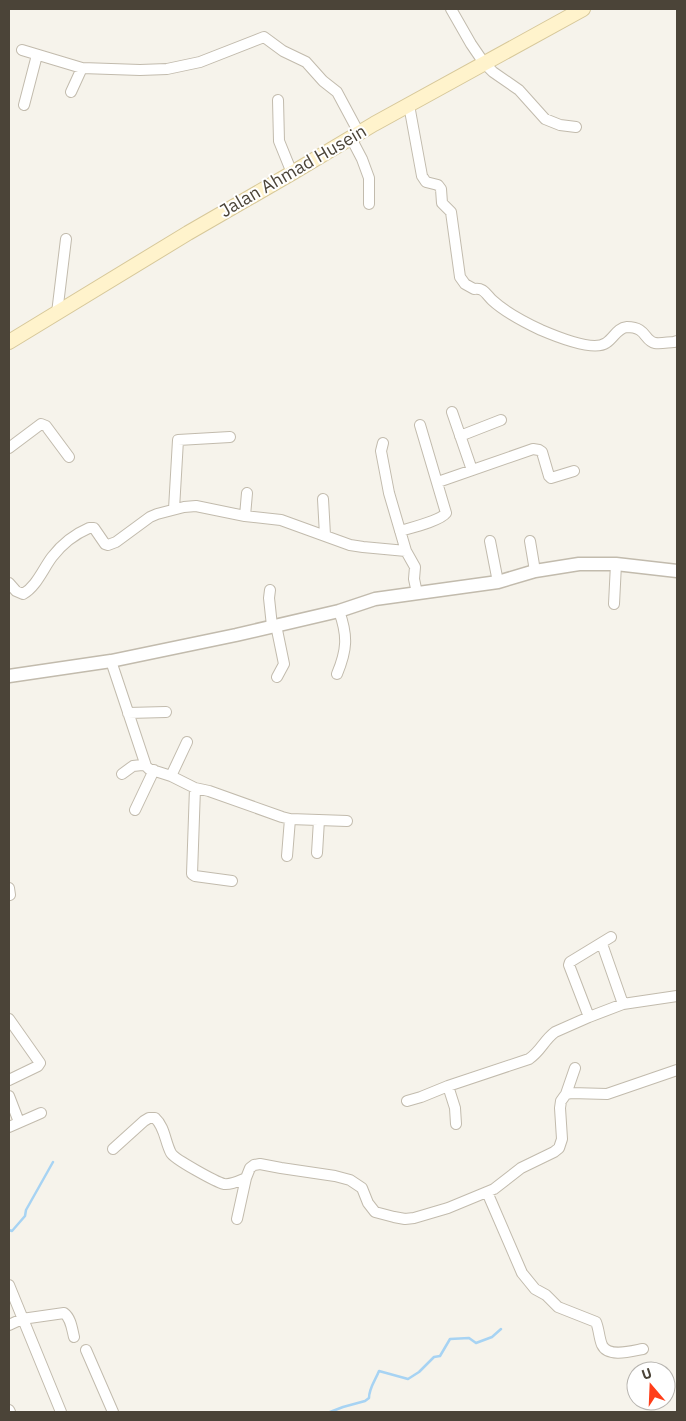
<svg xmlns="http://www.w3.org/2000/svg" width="686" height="1421" font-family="'IBM Plex Sans',sans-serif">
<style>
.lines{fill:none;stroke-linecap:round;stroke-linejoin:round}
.stream{stroke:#a7d3f3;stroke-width:2.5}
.minor-casing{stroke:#c2bbad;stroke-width:12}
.tertiary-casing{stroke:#c2bbad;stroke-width:15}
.secondary-casing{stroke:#d7c89a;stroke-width:16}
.minor{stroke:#fff;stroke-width:10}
.tertiary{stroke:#fff;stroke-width:12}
.secondary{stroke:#fff3cc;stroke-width:14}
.labels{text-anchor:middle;stroke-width:4;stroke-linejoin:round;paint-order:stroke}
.street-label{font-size:18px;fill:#4b4438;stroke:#fff}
</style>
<rect width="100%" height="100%" fill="#f6f3eb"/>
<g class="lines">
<path class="stream" d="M9,1230L12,1231L25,1216L26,1210L53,1162
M330,1412L343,1407L365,1401L369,1398C369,1388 375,1381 379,1371L408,1379L419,1372L434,1357L440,1356L450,1339L469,1338L476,1343L492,1337L501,1329"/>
<g class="minor-casing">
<path id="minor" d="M451,9L471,44L484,63L493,72L519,90L545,119L560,125L576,127
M22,50L82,68L140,70L167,69L200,62L264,37L283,51L306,62L323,81L337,92L359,133
M71,92L82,68
M278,100L279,141L292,173
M24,105L37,55
M409,105L422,176L426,182L438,185L441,189L442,203L451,212L460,277L465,284L474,289C483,287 486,294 492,300C505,312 524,322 541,330C555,336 593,352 606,343C614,338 617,328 627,327C647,327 644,341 655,343C661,344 669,342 674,342L677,341
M351,138L362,159L369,178V204
M57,313L66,239
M452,412L472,470
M460,436L501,420
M383,443L381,451L389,493L406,551
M9,448L41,424L46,426L69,457
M438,482L533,449L539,450L542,452L549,476L551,478L574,471
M323,499L325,535
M174,509L178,440L230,437
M245,516L247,493
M400,531C410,528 440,521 446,513L420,425
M490,541L498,582
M530,541L535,571
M9,583L16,591L23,594C36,587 43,569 52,557C62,544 75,534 89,528H94L105,544L108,545L116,542L150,517L157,514L184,507L196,506L245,516L281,520L350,545L363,547L406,551L415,567L414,579L417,593
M270,590L269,598L272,626
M614,604L616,564
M276,625L284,664L277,677
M111,661L146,766
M337,674C347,650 348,636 339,611
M128,713L166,712
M122,774L133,766L142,765L146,766L149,769L171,776L195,788L209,791L282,817L290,819L347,821
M171,776L187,742
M195,788L192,874L195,876L232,881
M135,810L154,770
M317,853L319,820
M287,856L290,819
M9,888L10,895
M602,944L623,1004
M589,1017L569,965L570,962L611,937
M9,1019L40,1063L38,1066L9,1080
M448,1086L455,1108L456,1124
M566,1094L575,1068
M9,1096L19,1122
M407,1101L421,1097L448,1086L529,1059C541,1051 544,1040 555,1032L589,1017L623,1004L677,996
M9,1127L41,1113
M113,1149L144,1121L149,1118H155C165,1127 165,1142 171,1153C174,1159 216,1182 224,1184C231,1185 239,1181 246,1178
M487,1192L522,1273L535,1289L546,1295L558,1307L596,1322C599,1329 599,1338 602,1345C608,1358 632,1351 643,1349
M237,1219L246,1178L250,1168L254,1165L260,1164L281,1168L335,1176L350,1180L362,1188L368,1203L375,1212L394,1217L405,1219L414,1218L448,1208L494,1189L521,1168L554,1152L559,1148L562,1139L560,1108L561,1101L566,1094L571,1093L607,1094L677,1070
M9,1285L61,1412
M9,1325L22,1319L64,1313C71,1318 72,1329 74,1337
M86,1350L113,1412
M9,1410L10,1412"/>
</g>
<g class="tertiary-casing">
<path id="tertiary" d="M9,676L111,661L236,635L339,611L375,599L498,582L535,571L579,564H616L677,571"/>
</g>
<g class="secondary-casing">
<path id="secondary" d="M9,342L188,233L292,173L374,124L583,9"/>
</g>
<use href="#minor" class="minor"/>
<use href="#tertiary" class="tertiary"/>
<use href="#secondary" class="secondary"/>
</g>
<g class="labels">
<g class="street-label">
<text transform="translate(293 171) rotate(-30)" y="6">Jalan Ahmad Husein</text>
</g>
</g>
<rect width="686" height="1421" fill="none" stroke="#4b4438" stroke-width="20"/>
<g transform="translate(651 1386) rotate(341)"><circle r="24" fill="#ffffff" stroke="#b7b4af"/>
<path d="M0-4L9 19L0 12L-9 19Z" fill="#ff3e19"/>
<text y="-8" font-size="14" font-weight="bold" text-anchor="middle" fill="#4b4438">U</text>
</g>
</svg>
